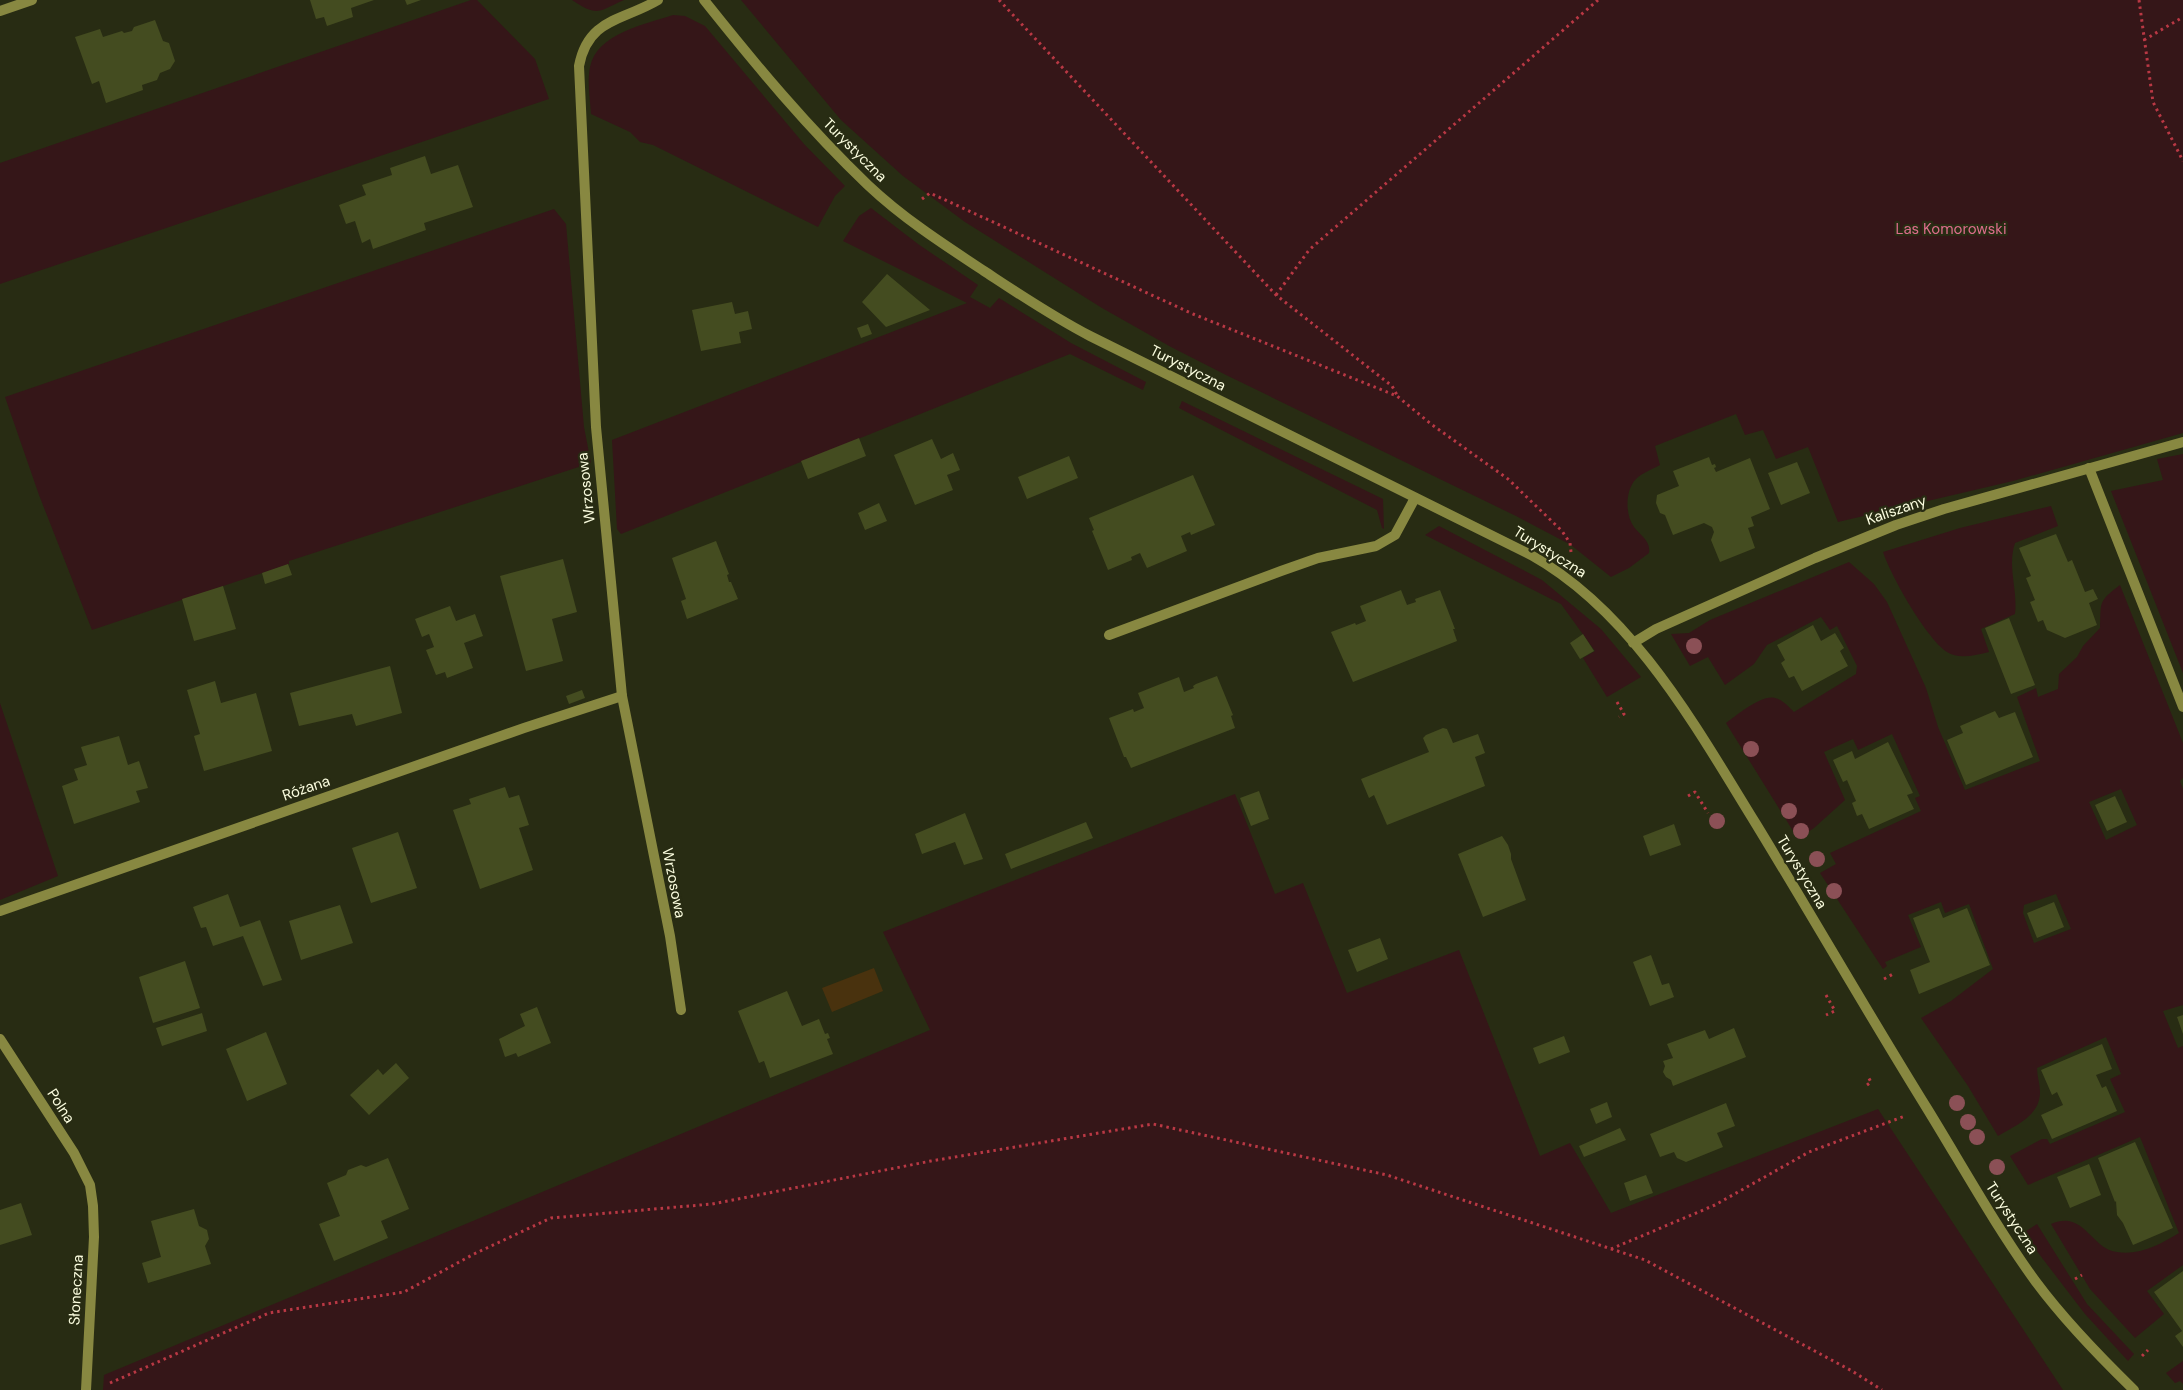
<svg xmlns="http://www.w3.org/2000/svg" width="2183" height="1390" font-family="'DM Sans',sans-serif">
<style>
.green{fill:#351618;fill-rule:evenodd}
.water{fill:#49320e}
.building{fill:#444c20}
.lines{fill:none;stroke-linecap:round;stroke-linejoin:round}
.path{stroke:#b93844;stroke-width:3;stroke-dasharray:2.5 4;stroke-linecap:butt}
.lane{stroke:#888841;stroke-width:10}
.street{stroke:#888841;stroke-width:10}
.tree{fill:#8b5056}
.labels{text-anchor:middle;stroke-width:4.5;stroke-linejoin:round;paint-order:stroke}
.street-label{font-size:15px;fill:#fbfddf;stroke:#282c13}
.park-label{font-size:15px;fill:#dc6d8c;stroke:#282c13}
</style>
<rect width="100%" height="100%" fill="#282c13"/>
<path class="green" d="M471,0H477L535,59L549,99L0,284V163Z
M572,0H624C597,12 598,17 572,0Z
M741,0H2183V433L2013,481L1838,522L1808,447L1776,459L1763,430L1745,435L1736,414L1655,446L1660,465C1653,469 1642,473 1636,479C1625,490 1625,515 1634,527C1640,535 1651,541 1649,553L1629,568L1611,577L1571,545L1516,516L1226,375L1171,347L1102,308L965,222L903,176L841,120Z
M673,15L685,16L705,26L804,144L845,186L835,196L818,227L653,145L640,142L630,132L591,114C590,98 587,82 590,67C597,33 646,24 673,15Z
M871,208L918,244L978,285L970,297L990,308L999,298L1071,343L1146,382L1143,390L1070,354L621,534L617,529L612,440L967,303L843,241L859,216Z
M554,209L566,224L584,427L591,463L289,561V564L92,630L39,495L5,397Z
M1182,401L1383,499L1384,529L1382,528L1377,510L1179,408Z
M2183,454V673L2111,491L2163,480L2157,459Z
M2051,506L2058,526L2015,543C2007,567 2018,590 2015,614L1981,629L1989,652C1976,655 1959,660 1947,652C1926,638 1891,576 1883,552L1960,528Z
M1439,526L1542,580L1601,629L1641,677L1607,697L1583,658L1595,651L1561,604L1425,535Z
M1849,562L1874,584L1887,602L1926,688L1938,727L1965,790L2040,761L2017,697L2036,688L2038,697L2058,689L2059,674L2077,657L2083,646L2100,628C2101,601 2098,602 2120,585L2183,743V778L2180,781L2183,789V1005L2163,1011L2178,1048L2183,1046V1265L2147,1291L2164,1314L2135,1338L2090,1289L2051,1224C2084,1209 2091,1249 2117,1252C2139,1256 2161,1244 2179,1233L2140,1137L2028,1185L2010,1156L2042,1139H2047L2050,1144L2125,1112L2110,1079L2121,1074L2106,1037L2037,1068C2037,1076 2040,1084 2040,1092C2040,1116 2016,1125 1998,1136L1968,1086L1921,1018L1951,1001L1993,969L1969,904L1945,913L1941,902L1908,915L1921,947L1885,962L1887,966L1883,969L1820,873L1836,864L1830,853L1921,811L1915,798L1920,796L1892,734L1858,750L1853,739L1824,752L1845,800L1814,828L1798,839L1726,723C1737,715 1762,694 1775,698C1783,700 1788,706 1794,712L1856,674L1857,666L1837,626L1830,630L1821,617L1767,645L1754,664L1725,685L1708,657L1690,666L1671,634L1689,633L1710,620ZM2121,789L2137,825L2106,840L2089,802ZM2056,894L2071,929L2034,943L2023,913L2024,905Z
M0,703L58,876L0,900Z
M1235,794L1275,894L1303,883L1347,993L1459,950L1540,1156L1570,1143L1611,1213L1878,1109L2063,1390H103L104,1375L930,1030L883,932Z
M2037,1224L2087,1304L2134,1354L2128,1361L2085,1314L2023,1233Z
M2183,1361V1384L2180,1381L2175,1383L2166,1373Z"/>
<path class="water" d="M874,968L883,991L832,1012L822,988Z"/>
<path class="building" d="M310,0H374L351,8L353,17L327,26L324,17L316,19Z
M405,0H421L407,5Z
M155,20L163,41L169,43L175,61L170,69L160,73L157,80L142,85L143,90L106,103L99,81L92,84L75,37L100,29L103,37L122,31L124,33L132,31L134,27Z
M425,156L431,174L458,165L473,207L424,223L426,230L373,249L370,239L362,243L355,221L346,224L339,205L366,195L362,185L392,175L390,168Z
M887,274L930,310L886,327L862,302Z
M732,302L735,314L748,311L752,329L739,332L741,343L701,351L692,310Z
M868,324L872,334L861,338L857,328Z
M859,438L866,456L808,479L801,461Z
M932,439L941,459L953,453L960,470L947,475L953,490L915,505L894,455Z
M1069,456L1078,478L1027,499L1018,477Z
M1709,457L1712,465L1715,464L1716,467L1714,468L1716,472L1750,458L1770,509L1751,517L1754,526L1748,528L1755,548L1720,562L1711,540L1714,532L1712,527L1704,523L1673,535L1665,515L1660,513L1656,503L1657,495L1679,486L1673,471Z
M1797,462L1810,493L1781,505L1768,473Z
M1193,475L1215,525L1191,535L1190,532L1181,536L1187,551L1147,568L1140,553L1131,557L1132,560L1108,570L1092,531L1094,530L1089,518Z
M879,503L887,521L865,530L858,513Z
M2056,534L2068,562L2072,560L2085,592L2093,589L2098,599L2089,603L2097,625L2065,638L2047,630L2043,620L2038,622L2030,602L2035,600L2026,578L2031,576L2019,548Z
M716,541L729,574L727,575L729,582H731L738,599L687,619L681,601L686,599L672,558Z
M563,559L577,612L552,619L563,661L526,671L500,576Z
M288,564L292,575L265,584L262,573Z
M223,586L236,629L194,641L182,599Z
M1401,590L1407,605L1416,602L1415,599L1440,590L1455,629H1453L1457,641L1353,682L1331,632L1355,623L1356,625L1366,621L1360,606Z
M450,606L456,621L475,614L483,636L464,643L473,668L447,678L445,672L436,675L426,650L434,647L429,634L422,637L415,619Z
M2009,618L2035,685L2011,694L1985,628Z
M1813,625L1821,641L1835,633L1844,648L1840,651L1848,666L1802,691L1794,676L1789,678L1781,663L1785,660L1777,645Z
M1583,634L1594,651L1580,659L1570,643Z
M390,666L402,713L356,726L352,714L299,726L290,693Z
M1217,676L1233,715L1231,716L1235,728L1131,768L1126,757H1124L1109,718L1133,709L1134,712L1144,708L1138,693L1158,685L1179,677L1184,692L1194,688L1193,686L1196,684Z
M215,681L221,703L256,693L272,751L204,771L194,736L200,734L187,690Z
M582,690L585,698L569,704L566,696Z
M1995,711L1999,718L2015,712L2033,757L1966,785L1947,740L1963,733L1960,726Z
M1443,728L1447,729L1453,743L1478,734L1485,753L1475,757L1485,786L1387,825L1374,795L1369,798L1361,779L1429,752L1423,738L1426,735Z
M119,736L128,765L139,761L148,788L136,791L140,802L74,824L62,786L78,780L74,769L87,765L81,747Z
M1888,742L1913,793L1907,795L1914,809L1869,829L1862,814L1857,816L1852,803L1856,801L1847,780L1843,782L1833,760L1852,751L1855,759Z
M505,787L509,798L519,795L529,825L519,828L533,870L480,889L453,810L471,804L469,799Z
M1259,791L1269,819L1251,826L1240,798Z
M2115,796L2127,822L2107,831L2095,805Z
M965,813L983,859L964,865L955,842L922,854L915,834Z
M1086,822L1093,838L1011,869L1005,854Z
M1674,824L1681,845L1650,856L1643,836Z
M398,832L417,888L371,903L352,848Z
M1502,836L1508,845L1511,854V859L1526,900L1483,917L1458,854Z
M228,894L240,927L260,920L282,980L263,986L243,936L213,946L206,927L201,928L193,907Z
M2054,902L2064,927L2037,938L2027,913Z
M340,905L353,943L301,960L289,921Z
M1939,908L1943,918L1967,908L1990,965L1919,994L1910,970L1930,962L1913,918Z
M1380,938L1388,959L1357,972L1348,950Z
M1651,955L1662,985L1669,983L1674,997L1650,1006L1633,962Z
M185,961L200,1008L153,1023L139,977Z
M787,991L802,1026L819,1019L825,1034L828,1033L830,1038L827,1039L833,1054L770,1078L764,1061L759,1063L738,1011Z
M537,1007L551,1043L518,1057L516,1053L505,1057L499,1039L525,1026L520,1014Z
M202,1013L207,1031L162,1046L156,1028Z
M2183,1015V1034L2177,1017Z
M1734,1028L1746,1057L1673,1086L1671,1080L1666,1077L1663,1072L1665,1066L1663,1061L1673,1058L1667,1044L1705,1030L1709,1039Z
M266,1032L287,1084L247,1101L226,1049Z
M1564,1036L1570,1052L1539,1064L1533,1048Z
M2102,1044L2112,1069L2096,1075L2102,1088L2106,1086L2117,1111L2052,1139L2041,1115L2063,1105L2057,1092L2052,1095L2041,1070Z
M396,1063L409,1078L369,1115L350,1095L378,1069L383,1075Z
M1607,1102L1612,1117L1596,1124L1590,1109Z
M1726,1103L1735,1126L1717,1133L1723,1147L1686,1162L1677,1158L1674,1152L1660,1157L1650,1134Z
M1620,1128L1626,1140L1584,1157L1579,1146Z
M2135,1142L2173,1228L2133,1245L2123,1223L2117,1215L2116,1201L2115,1202L2098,1158Z
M388,1158L409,1209L381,1221L388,1238L334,1261L319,1224L340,1216L327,1183L346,1175L348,1170L361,1165L366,1167Z
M2089,1164L2101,1195L2070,1208L2057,1177Z
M1646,1175L1653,1193L1630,1201L1624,1183Z
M21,1203L32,1235L0,1245V1210Z
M194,1209L199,1226L207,1230L209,1239L205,1246L211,1264L148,1283L142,1263L161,1257L151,1221Z
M2183,1271V1347L2175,1336L2182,1331L2154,1292Z"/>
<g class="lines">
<path class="path" d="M999,0L1276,295L1392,386L1397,395
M2139,0L2153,102L2183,161
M2144,40L2183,17
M922,199L930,193L1193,314L1397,396L1431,424L1508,479L1562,531L1570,543L1571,552
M1276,295L1309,250L1598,0
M1617,702L1624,714L1619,717
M1688,796L1695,792L1708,813
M1884,979L1895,973
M1826,995L1835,1011L1826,1015
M1867,1085L1871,1082L1867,1075
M1611,1249L1715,1205L1809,1152L1905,1116
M2075,1279L2082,1275
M2142,1356L2148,1350
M110,1383L269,1313L404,1292L474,1254L551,1218L712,1204L931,1161L1153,1124L1387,1175L1645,1260L1852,1371L1882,1390"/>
<path class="lane" d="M2089,468L2183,707
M1109,635L1281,571L1318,558L1376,546L1395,535L1415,498
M622,696L670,936L681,1010"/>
<path class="street" d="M704,0C755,64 808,128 868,185C903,218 943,244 984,271C1019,294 1053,317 1090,336L1531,555C1633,612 1696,727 1756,824C1814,919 1869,1015 1928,1110C1963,1167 1996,1227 2036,1282C2065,1321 2099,1356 2134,1390
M0,11L32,0
M1633,643L1656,629L1815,558L1896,525L1944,509L2183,442
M0,911L524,728L622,696L596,427L579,66C588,18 623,21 658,0
M0,1039L74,1153L90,1185L93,1206L94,1237L86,1390"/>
</g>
<g class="tree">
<circle cx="1694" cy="646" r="8"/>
<circle cx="1751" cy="749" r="8"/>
<circle cx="1789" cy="811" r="8"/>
<circle cx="1717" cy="821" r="8"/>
<circle cx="1801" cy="831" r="8"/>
<circle cx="1817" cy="859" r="8"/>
<circle cx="1834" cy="891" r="8"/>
<circle cx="1957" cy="1103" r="8"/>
<circle cx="1968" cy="1122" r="8"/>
<circle cx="1977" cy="1137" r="8"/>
<circle cx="1997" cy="1167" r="8"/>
</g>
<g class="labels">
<g class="street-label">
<text transform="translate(855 150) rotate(45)" y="5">Turystyczna</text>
<text transform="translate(1188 368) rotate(27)" y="5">Turystyczna</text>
<text transform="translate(586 488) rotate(-96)" y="5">Wrzosowa</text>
<text transform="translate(1896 510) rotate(-19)" y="5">Kaliszany</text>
<text transform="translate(1550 552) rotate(32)" y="5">Turystyczna</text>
<text transform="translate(306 788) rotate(-19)" y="5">Różana</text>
<text transform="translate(1802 872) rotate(59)" y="5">Turystyczna</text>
<text transform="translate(674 883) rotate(79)" y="5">Wrzosowa</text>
<text transform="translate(61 1106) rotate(57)" y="5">Polna</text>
<text transform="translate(2012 1218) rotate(57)" y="5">Turystyczna</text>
<text transform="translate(76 1290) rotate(-87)" y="5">Słoneczna</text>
</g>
<g class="park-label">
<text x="1951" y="234">Las Komorowski</text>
</g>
</g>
</svg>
